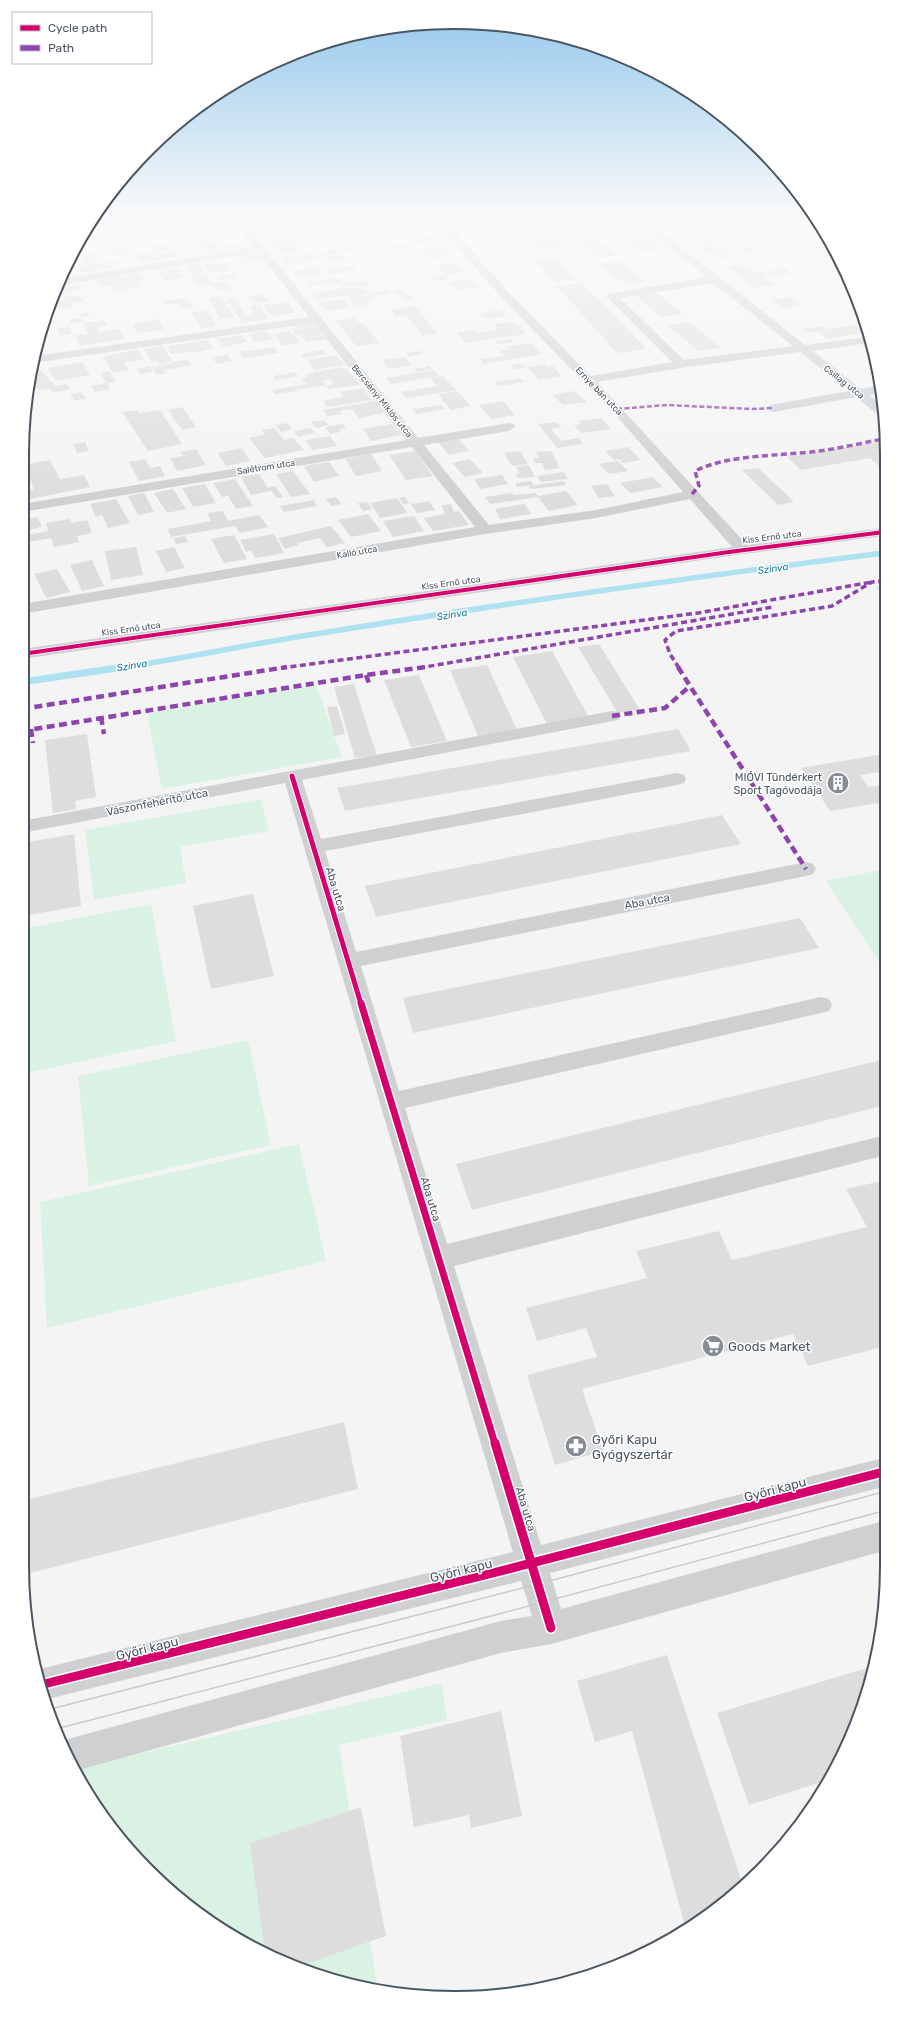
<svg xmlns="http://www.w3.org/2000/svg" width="909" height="2020" font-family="Rubik,sans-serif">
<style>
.green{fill:#d9f2e3}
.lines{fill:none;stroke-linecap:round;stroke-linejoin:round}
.stream-far1{stroke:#aee2f0;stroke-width:5.5}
.stream{stroke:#aee2f0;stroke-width:7}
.building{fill:#ddddde}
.minor{fill:#ced0d2;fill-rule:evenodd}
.tram{stroke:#c9cacc;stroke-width:1.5}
.quiet-far2{stroke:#8e44ad;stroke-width:2.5;stroke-dasharray:5 2.5;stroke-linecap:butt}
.quiet-far1{stroke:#8e44ad;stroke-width:3.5;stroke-dasharray:6 3.5;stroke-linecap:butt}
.quiet{stroke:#8e44ad;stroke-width:4.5;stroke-dasharray:8 4.5;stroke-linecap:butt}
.cycleway-far3-casing{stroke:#fff;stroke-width:5.5}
.cycleway-far2-casing{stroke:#fff;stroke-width:7}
.cycleway-far1-casing{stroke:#fff;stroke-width:10}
.cycleway-casing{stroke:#fff;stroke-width:12}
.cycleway-far3{stroke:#d6006c;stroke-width:4}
.cycleway-far2{stroke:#d6006c;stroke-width:5}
.cycleway-far1{stroke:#d6006c;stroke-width:7}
.cycleway{stroke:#d6006c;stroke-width:9}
.labels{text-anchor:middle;stroke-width:3;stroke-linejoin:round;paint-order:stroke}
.far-street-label{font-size:9px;fill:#4a5661;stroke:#fff}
.far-water-label{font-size:10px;font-style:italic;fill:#0c7c9b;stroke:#fff}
.poi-label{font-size:11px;fill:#4a5661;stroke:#fff;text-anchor:end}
.street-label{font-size:11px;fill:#4a5661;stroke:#fff}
.near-poi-label{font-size:13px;fill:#4a5661;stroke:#fff;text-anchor:start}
.near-street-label{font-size:13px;fill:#4a5661;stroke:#fff}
.rim{fill:none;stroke:#4a5661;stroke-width:2}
</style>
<rect width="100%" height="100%" fill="#f4f4f4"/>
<path class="green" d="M316,685L342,757L162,789L147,713Z
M261,799L269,831L180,847L186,883L94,900L85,830Z
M885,869V971L826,881Z
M151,904L176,1041L22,1074V929Z
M248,1040L271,1145L89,1186L78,1076Z
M299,1144L326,1261L47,1328L40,1202Z
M442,1683L447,1720L339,1745L378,1990L315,1975L238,1940L191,1908L129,1850L80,1782L74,1769Z"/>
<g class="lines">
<path class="stream-far1" d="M117,668C182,659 245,645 309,635C500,604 692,577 884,553"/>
<path class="stream" d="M22,682L124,667"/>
</g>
<path class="building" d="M248,216H270L272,220L251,222Z
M276,216H293L296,222L287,223L289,225L258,229L256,225L279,222Z
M303,216H314L317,219L306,220Z
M547,216H572L587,229L565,232Z
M135,217H151L150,222H146L145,227H150L145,231L122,230L123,225H134L135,221H115L116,218Z
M92,219H107L105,225L89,226Z
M409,220L419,221L425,227L401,230L395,223Z
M676,221L683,227L701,225L708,231L683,234L669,222Z
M173,222V228L158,229L159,223Z
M227,224L231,229L208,232L206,229L210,228L208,225Z
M199,228L206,237L188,239L184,235L179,236L176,231Z
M634,228L662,249L639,252L612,231Z
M375,229L377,231L394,229L397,232L371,235L366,230Z
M545,229L565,249L552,250L547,245L535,247L521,231Z
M281,230L286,236L267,239L262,233Z
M299,231L301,234L317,232L318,234L300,236L298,233L289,235L287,233Z
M591,233L617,255L596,258L569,236Z
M433,235L439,242L416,244L410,238Z
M313,236L317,243L297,244L303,251L281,254L267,242Z
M823,238L829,245L823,246L816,242L795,244L791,242Z
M714,240L719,243L711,244L716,248L728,246L732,250L753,247L761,252L747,254L744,252L727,253L732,257L717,259L695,242Z
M211,241L224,251L219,247L247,242L251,246L208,253L198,243Z
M164,242L171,249L156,252L148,244Z
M412,243L415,247L392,250L389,246Z
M123,248L130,254L116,256L109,250Z
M352,248L355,250L338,253L335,250Z
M443,248L453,256L432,259L424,250Z
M334,250L338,254L324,256L320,252Z
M93,252L98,257L87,259L82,254Z
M153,252L155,254L176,252L180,256L142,263L135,255Z
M256,253L262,260L242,263L236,256Z
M314,253L319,259L288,266L281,257Z
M339,255L343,260L330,262L325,257Z
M93,259L98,264L116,261L121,266L81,273L77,267L85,266L81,261Z
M555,259L576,280L556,282L535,261Z
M619,261L646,282L626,285L599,263Z
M226,262L231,270L209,273L204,265Z
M197,263L213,283L224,281L231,289L217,291L211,284L199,286L183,265Z
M457,263L466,272L445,275L436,265Z
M743,265L755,271L751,272L753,273L785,268L791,273L759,277H763L775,285L756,288L728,267Z
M353,266L357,270L333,274L329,269Z
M176,268L184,278L165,281L157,270Z
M318,268L323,275L298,278L293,271Z
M140,273L145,279L136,280L141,287L116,290L112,285L101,287L96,280Z
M234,274L237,278L220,280L217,276Z
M447,275L450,279L435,281L432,277Z
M338,278L341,282L311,286L308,282Z
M472,279L480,287L458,290L455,286L450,287L447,284L453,283L451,281Z
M365,281L369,286L361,287L359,285L346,286L344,284Z
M582,283L631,333L646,349L617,353L557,286Z
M78,284L82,290L59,294L61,297L52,298L56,287Z
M363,288L367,293L361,294L363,297L371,296L374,299H367L370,304L356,306L348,295L317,300L312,293L335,289Z
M401,289L406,293L398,295L393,290Z
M654,290L683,314L661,317L633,293Z
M387,291L389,293L371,296L369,293Z
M262,294L269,301L255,304L248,297Z
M408,294L413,299L405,300L400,296Z
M79,295L84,301L70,303L73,306L59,309L56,306L58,305L56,302L65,300L63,297Z
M221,296L234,317L220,319L208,298Z
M235,297L247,316L254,315L249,306L259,304L268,319L242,323L226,298Z
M790,297L801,305L783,308L772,300Z
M186,298L194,308L183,309L177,303L165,305L163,301Z
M343,299L350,308L325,311L318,303Z
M288,302L295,313L271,316L264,305Z
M415,306L430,325L438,334L423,336L405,314L396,316L391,310Z
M207,310L217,326L201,329L192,312Z
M500,310L506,316L486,319L480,313Z
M88,312L89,316L80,317L79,313Z
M81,318L82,322L70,324L69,320Z
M355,318L360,323H363L379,343L356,346L336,321Z
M158,319L164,329L138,333L132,324Z
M105,320L108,326L97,327L99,332L120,329L125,339L80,346L75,335L88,334L83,323Z
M512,322L515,325H519L526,334L465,343L457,332L476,330L483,338L479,332L497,330L495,329L498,328L495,324Z
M690,322L720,348L698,351L668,325Z
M313,323L326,339L307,342L301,335H296L292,330L297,329L295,326Z
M855,325L866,333L827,339L817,331L807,333L802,329L823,326L827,329Z
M69,327L72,334L61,336L57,329Z
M266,331L273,339L255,342L248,334Z
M290,331L300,343L283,346L273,334Z
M241,335L247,342L223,347L217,339Z
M511,339L514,342L498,344L495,341Z
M208,340L213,348L199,352L192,351L171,354L167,346Z
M531,343L541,354L483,364L480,359L505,356L500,350L510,349L507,346Z
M162,346L173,361L159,364L158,361L152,362L144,349Z
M274,347L278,353L243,359L239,352Z
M137,349L144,359L124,363L129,370L113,373L103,357Z
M323,350L326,354L304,358L300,354Z
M420,351L423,354L409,357L405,353Z
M227,355L232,361L217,364L212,358Z
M336,355L345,365L315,370L307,360Z
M405,357L412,365L389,369L382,360Z
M188,359L192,365L164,370L160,365Z
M82,362L90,375L56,381L48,368Z
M522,364L525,368L514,369L512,365Z
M545,364L547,367L553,366L562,376L539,380L527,367Z
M36,365L55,386L66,384L71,389L54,393L49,388L38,390L29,380L32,366Z
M159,365L166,373L157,375L151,367Z
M149,366L153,372L140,374L136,369Z
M429,366L432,369L417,372L414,369Z
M341,367L343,369H347L361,385L329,389L326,386L334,384L330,379L323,381L326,385L297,390L298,391L275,394L272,390L306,384L301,378L308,376L305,374Z
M434,370L439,376L391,384L386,378Z
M109,371L116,382L107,383L110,389L95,392L91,386L106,383L100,373Z
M295,372L298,376L276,380L274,376Z
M443,376L456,390L406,398L401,392L437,386L430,378Z
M520,378L524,382L498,386L495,382Z
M363,388L372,400L328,407L323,401L344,397L340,392Z
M457,391L471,406L451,410L438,394Z
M574,391L587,402L563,405L552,395Z
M81,392L86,398L75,401L70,394Z
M375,401L384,413L359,418L352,409L340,411L342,414L327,416L323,410Z
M503,401L515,415L491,419L479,405Z
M441,405L445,409L416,414L413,409Z
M182,407L196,427L182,430L168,410Z
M137,410L140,413L160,410L182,444L148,451L122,412Z
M601,418L611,429L582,433L574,425L581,424L578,421Z
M324,420L329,425L316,428L311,422Z
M556,422L561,427L551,429L561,441L579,438L583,444L557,448L538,424Z
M287,423L292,429L281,432L276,425Z
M343,424L346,428L339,429L341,432L330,434L325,427Z
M392,424L401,435L371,441L363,429Z
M274,428L284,440L293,438L304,450L265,458L249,438L265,434L262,430Z
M311,428L315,433L298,437L294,431Z
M330,436L337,446L312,450L306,440Z
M457,437L469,451L449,455L437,441Z
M883,441V466L880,467L870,458L801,470L787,457Z
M85,442L89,451L77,453L73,444Z
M628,447L641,460L623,463L619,459L614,460L605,451Z
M242,448L250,461L226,466L218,453Z
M196,449L206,465L177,471L170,458L183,456L181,452Z
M415,451L433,476L406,480L389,455Z
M520,451L528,464L512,466L504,453Z
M551,451L560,468L545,470L542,463H535L533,458H539L536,452Z
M371,454L382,471L356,476L345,459Z
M145,459L150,468L160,466L165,476L139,481L129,462Z
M470,459L483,473L465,477L452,463Z
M50,460L60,479L84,475L90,487L30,499L26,491L34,489L27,472L30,471L27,464Z
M618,461L628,471L609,474L599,464Z
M329,462L339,476L314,482L304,466Z
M529,465L535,477L518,478L516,474H520L516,467Z
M758,468L786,494L794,502L778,505L742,470Z
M293,471L310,494L291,497L276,474Z
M564,472L568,479L541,482L537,476Z
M259,474L268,488L275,486L283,497L277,498L271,491L251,495L241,477Z
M502,475L508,484L480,489L474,479Z
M653,477L663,487L630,493L620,483Z
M235,479L253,506L236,509L228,496L222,497L213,483Z
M531,481L534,485L517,487L515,483Z
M563,481L566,485L531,489L529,486Z
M205,484L216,503L193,507L182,488Z
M607,484L615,496L599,498L591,486Z
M173,489L186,509L167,513L154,493Z
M566,491L578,505L549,511L538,497L490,504L485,497L512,493L514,495L536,493L538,496Z
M144,493L154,512L138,515L128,496Z
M336,497L341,504L331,506L326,499Z
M405,497L409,503L403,504L399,498Z
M397,498L407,513L380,518L370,503Z
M116,499L130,523L108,528L102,515L96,517L90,504Z
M314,500L317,506L284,512L280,506Z
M429,501L435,510L417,513L411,504Z
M367,502L372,509L363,511L358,503Z
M451,504L454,512L459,511L469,525L433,531L424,518L445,514L442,505Z
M525,504L531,514L500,519L495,509Z
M223,511L228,521L259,515L268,527L240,533L235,526L171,537L168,529L211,521L207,513Z
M368,514L381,531L351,537L338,520Z
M414,516L424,531L393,537L383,521Z
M37,517L42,527L22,531V520Z
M70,519L72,523L87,520L92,533L77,536L79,542L54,547L51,538L22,543V536L48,531L46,523Z
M331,526L345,543L327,547L320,538L297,543L299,545L285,549L278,538Z
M274,534L284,553L255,558L251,550L246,552L240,540Z
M234,535L247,559L224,563L211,539Z
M185,536L188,542L176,544L174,538Z
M136,547L143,575L111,580L105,551Z
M174,547L185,568L166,572L156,551Z
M92,560L104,586L82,591L70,565Z
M57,569L70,592L46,598L34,574Z
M884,586V597L876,587Z
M599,644L640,710L618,713L578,647Z
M552,651L590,719L548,726L513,657Z
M487,665L517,730L478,736L450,670Z
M419,675L447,741L411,747L384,680Z
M354,684L370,735L377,755L355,758L334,687Z
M337,706L345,734L334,736L327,707Z
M678,729L691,751L345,811L337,788Z
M87,734L96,797L75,801L76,809L53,813L45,740Z
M884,754V781L878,772L860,775L868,787L885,785V802L830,811L801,768Z
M722,815L741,844L376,917L365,886Z
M74,834L81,906L23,916L22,843Z
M253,894L274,976L211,989L193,906Z
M800,918L819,948L413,1033L403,998Z
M885,1059L886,1105L472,1210L456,1164Z
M886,1180V1346L808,1366L793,1334L582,1389L603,1451L555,1465L527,1375L597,1357L586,1328L537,1341L526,1308L647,1278L636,1251L719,1231L732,1260L867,1227L846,1189Z
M344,1422L358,1489L23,1575L22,1501Z
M667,1655L743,1885L718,1908L686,1930L632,1731L595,1742L577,1681Z
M874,1666L854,1731L828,1780L749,1805L717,1713Z
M501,1711L522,1816L471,1828L469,1815L414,1827L400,1736Z
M361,1807L386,1936L297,1967L265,1952L250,1843Z"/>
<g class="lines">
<path class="minor" d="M229,216H239L418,438L509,423L514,424L515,427L509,431L424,445L489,525L596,510L683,492L613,412L502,298L431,216H441L510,294L591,376L672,362L608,298L607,296L608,294L707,277L631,216H642L805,345L867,337L869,343L813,351L861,389L880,385L882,393L869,395L883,406V416L878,415L856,397L774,412L770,411L768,408L770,405L849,391L800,352L681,368L597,382L747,545L884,528V536L729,556L22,659V649L732,547L690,499L596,518L485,534L22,614V604L475,527L412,447L22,512V504L406,440L314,323L32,363L35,356L309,317L258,252L57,286L60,279L253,247ZM713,283L793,346L684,360L620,298Z
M805,216H812L815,221L810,220Z
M612,711L618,712L621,716L618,720L302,780L321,839L677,773L684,775L686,779L684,783L677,785L325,851L356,952L806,862L813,864L816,869L813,874L806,876L361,966L399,1091L821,997L829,999L832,1005L829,1011L821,1013L405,1108L447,1244L886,1135V1155L454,1266L541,1545L887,1457V1486L550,1573L561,1609L887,1520V1550L551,1644L501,1653L75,1771L62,1742L68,1739L501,1621L532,1616L521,1581L44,1700L36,1670L40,1669L513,1552L285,783L22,833V821Z"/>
<path class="tram" d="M47,1710L538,1584L887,1491
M56,1729L495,1615L887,1510"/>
<path class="quiet-far2" d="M617,409L667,405L752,409L774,408"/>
<path class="quiet-far1" d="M692,494L699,486L695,471C729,454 782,456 819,451C841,448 862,443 883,439
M281,668L698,613L872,582
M419,668L773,607
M679,668L670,654L665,640L676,631L832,606L872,582L884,581"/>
<path class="quiet" d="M678,667L806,869
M366,675L369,683
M22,709L287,667
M612,716L665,708L690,686
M101,717L104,734
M31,729L33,743
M22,731L366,675L426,667"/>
<g class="cycleway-far3-casing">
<path id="cycleway-far3" d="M22,654L729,552L884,532"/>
</g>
<g class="cycleway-far2-casing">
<path id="cycleway-far2" d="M292,776L361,1004"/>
</g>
<g class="cycleway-far1-casing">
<path id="cycleway-far1" d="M361,1003L495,1444"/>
</g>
<g class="cycleway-casing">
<path id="cycleway" d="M495,1443L551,1628
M40,1685L485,1575L887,1471"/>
</g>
<use href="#cycleway-far3" class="cycleway-far3"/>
<use href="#cycleway-far2" class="cycleway-far2"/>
<use href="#cycleway-far1" class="cycleway-far1"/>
<use href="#cycleway" class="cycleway"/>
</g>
<linearGradient id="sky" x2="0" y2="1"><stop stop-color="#91c6eb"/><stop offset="0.43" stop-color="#fafafa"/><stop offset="1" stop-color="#fafafa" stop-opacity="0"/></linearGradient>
<rect width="909" height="499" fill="url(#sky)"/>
<defs>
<g id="building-disc" transform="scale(1.15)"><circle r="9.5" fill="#868d94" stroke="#fff"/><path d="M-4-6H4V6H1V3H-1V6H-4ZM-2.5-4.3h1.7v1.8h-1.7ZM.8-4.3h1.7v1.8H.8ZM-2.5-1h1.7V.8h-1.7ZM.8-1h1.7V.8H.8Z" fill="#fff"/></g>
<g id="supermarket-disc" transform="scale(1.15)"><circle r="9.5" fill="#868d94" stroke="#fff"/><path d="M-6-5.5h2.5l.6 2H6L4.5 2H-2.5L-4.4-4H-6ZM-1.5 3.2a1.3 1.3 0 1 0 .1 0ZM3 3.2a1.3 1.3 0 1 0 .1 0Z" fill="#fff"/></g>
<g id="pharmacy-disc" transform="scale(1.15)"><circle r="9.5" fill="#868d94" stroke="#fff"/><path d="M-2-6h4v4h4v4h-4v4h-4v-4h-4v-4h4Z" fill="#fff"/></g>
</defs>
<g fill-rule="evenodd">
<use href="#building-disc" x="838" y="783"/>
<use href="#supermarket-disc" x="713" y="1346"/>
<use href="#pharmacy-disc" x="576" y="1446"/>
</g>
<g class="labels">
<g class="far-street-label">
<text transform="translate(844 382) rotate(38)" y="3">Csillag utca</text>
<text transform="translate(599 391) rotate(46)" y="3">Ernye bán utca</text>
<text transform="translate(382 401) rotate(51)" y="3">Bercsényi Miklós utca</text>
<text transform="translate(266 467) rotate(-9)" y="3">Salétrom utca</text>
<text transform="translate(772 537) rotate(-7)" y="3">Kiss Ernő utca</text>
<text transform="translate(357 552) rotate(-10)" y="3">Kalló utca</text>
<text transform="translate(451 583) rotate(-8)" y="3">Kiss Ernő utca</text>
<text transform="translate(131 629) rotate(-8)" y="3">Kiss Ernő utca</text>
</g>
<g class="far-water-label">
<text transform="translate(773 568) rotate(-8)" y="4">Szinva</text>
<text transform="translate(452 614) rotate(-9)" y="4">Szinva</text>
<text transform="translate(132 665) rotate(-9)" y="4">Szinva</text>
</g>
<g class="poi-label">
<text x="822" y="781">MIÓVI Tündérkert<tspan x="822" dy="13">Sport Tagóvodája</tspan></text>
</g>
<g class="street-label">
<text transform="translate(157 802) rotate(-11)" y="4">Vászonfehérítő utca</text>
<text transform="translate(336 889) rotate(73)" y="4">Aba utca</text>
<text transform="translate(647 901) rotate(-11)" y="4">Aba utca</text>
<text transform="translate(431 1199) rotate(73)" y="4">Aba utca</text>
<text transform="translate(526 1509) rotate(73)" y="4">Aba utca</text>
</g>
<g class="near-poi-label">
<text x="728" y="1351">Goods Market</text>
<text x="592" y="1444">Győri Kapu<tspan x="592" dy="15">Gyógyszertár</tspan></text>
</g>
<g class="near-street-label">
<text transform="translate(775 1489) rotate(-15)" y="5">Győri kapu</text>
<text transform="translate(461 1570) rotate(-14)" y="5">Győri kapu</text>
<text transform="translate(147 1648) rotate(-14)" y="5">Győri kapu</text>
</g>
</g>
<path d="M0 0H909V2020H0ZM454 29H455A425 425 0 0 1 880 454V1566A425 425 0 0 1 455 1991H454A425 425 0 0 1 29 1566V454A425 425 0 0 1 454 29Z" fill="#fff" fill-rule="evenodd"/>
<path class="rim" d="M454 29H455A425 425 0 0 1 880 454V1566A425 425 0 0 1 455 1991H454A425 425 0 0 1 29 1566V454A425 425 0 0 1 454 29Z"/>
<rect x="12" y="12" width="140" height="52" fill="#ffffff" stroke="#b7bbc0"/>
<rect x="20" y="25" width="20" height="6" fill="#d6006c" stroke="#b7bbc0"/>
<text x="48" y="32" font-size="12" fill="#4a5661">Cycle path</text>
<rect x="20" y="45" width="20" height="6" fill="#8e44ad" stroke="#b7bbc0"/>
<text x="48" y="52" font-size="12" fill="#4a5661">Path</text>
</svg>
